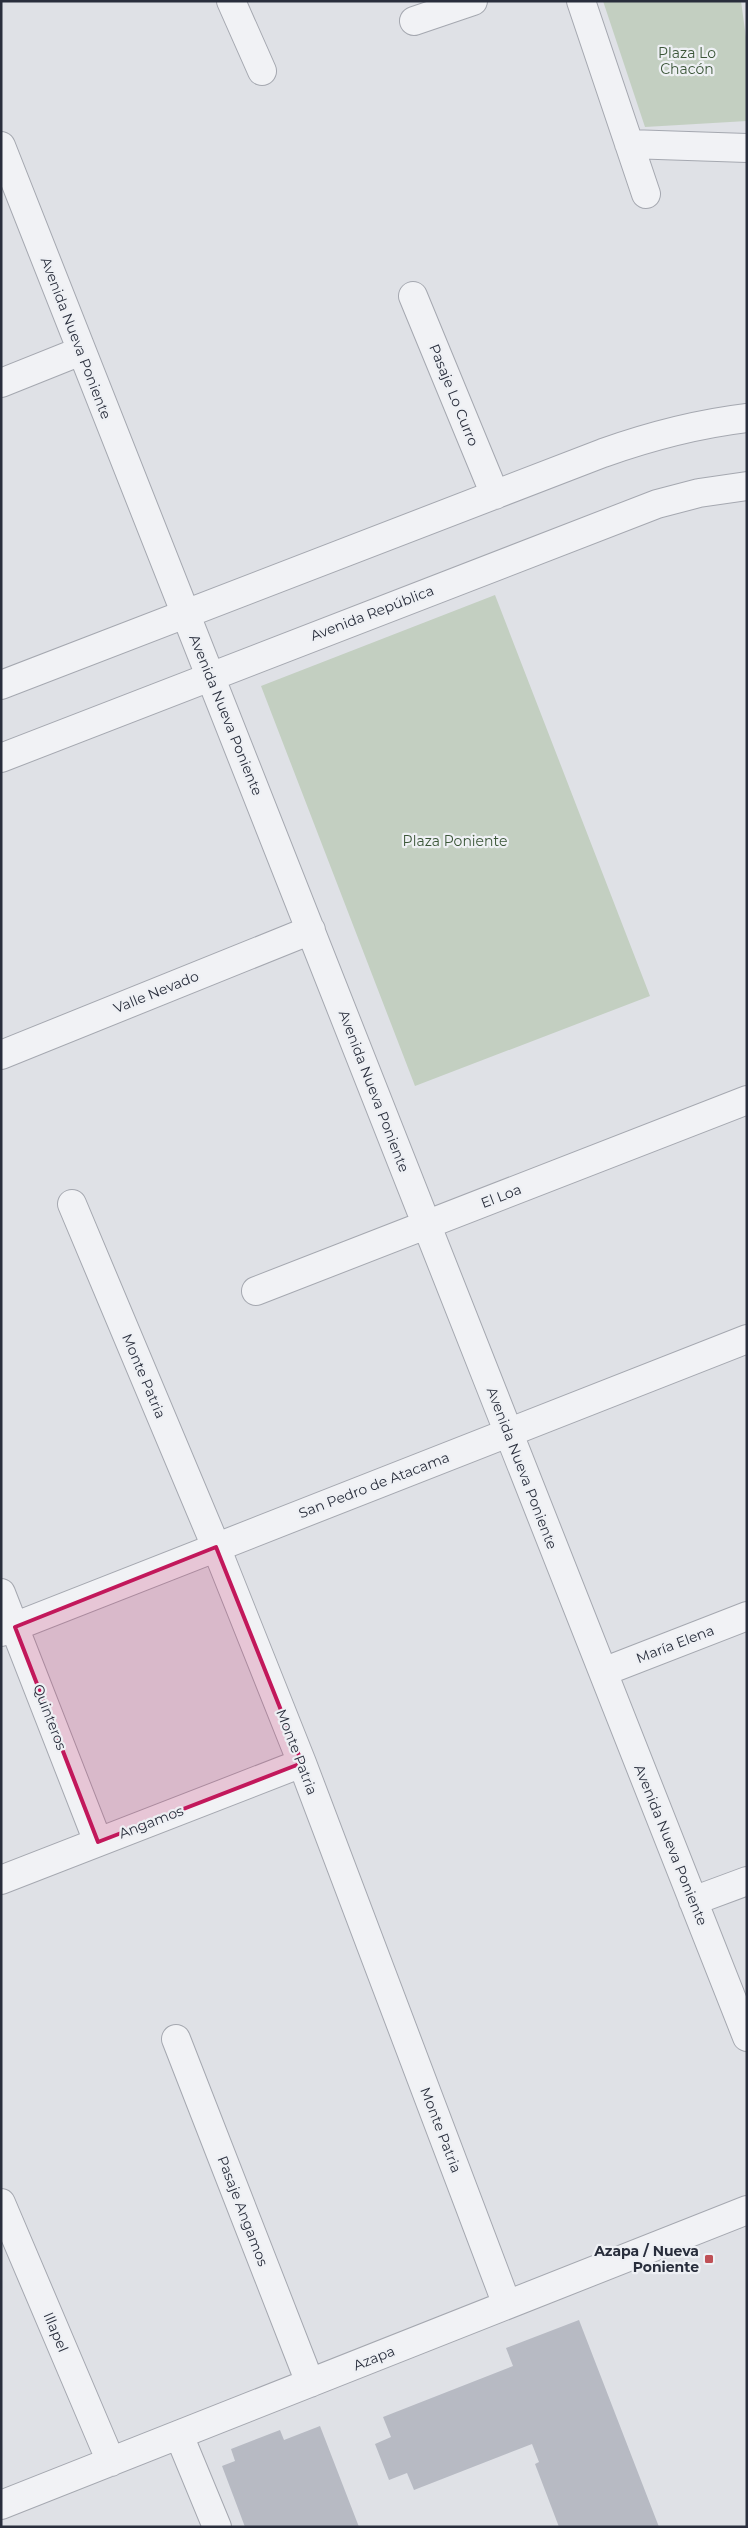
<svg xmlns="http://www.w3.org/2000/svg" width="748" height="2528" font-family="Montserrat,sans-serif">
<style>
.green{fill:#c3cfc1}
.building{fill:#b7bac3}
.lines{fill:none;stroke-linecap:round;stroke-linejoin:round}
.minor-casing{stroke:#a5a8b0;stroke-width:30}
.minor{stroke:#f1f2f5;stroke-width:28}
.marked{fill:#c2185b;fill-opacity:0.2;stroke:#c2185b;stroke-width:4;stroke-linejoin:round}
.poi-dot{fill:#bf5056;stroke:#eef0f4;stroke-width:2}
.labels{text-anchor:middle;stroke-width:4.5;stroke-linejoin:round;paint-order:stroke}
.park-label{font-size:14px;fill:#3b5638;stroke:#eef0f4}
.street-label{font-size:14px;fill:#292e3c;stroke:#eef0f4}
.poi-label{font-size:14px;font-weight:bold;fill:#292e3c;stroke:#eef0f4;text-anchor:end}
</style>
<rect width="100%" height="100%" fill="#dfe1e6"/>
<path class="green" d="M603,1H741L747,45V121L645,127Z
M495,595L650,996L415,1086L261,686Z"/>
<path class="building" d="M579,2320L659,2527H559L535,2464L539,2462L532,2444L414,2490L407,2473L389,2480L375,2444L391,2437L383,2417L513,2366L506,2348Z
M320,2426L359,2527H245L222,2466L235,2461L231,2449L280,2430L284,2440Z"/>
<g class="lines">
<g class="minor-casing">
<path id="minor" d="M231,1L262,71
M581,1L646,194
M414,21L473,1
M629,144L747,148
M1,146L747,2037
M413,296L495,495
M1,383L81,351
M1,685L603,453C651,436 697,424 747,418
M1,758L657,504L699,493L747,486
M1,1055L311,930
M72,1204L216,1547L302,1763L507,2305
M256,1291L747,1100
M1,1593L98,1842
M1,1632L747,1339
M603,1672L747,1616
M1,1880L302,1763
M693,1901L747,1881
M176,2039L310,2383
M1,2203L111,2462
M179,2435L217,2527
M1,2505L747,2210"/>
</g>
<use href="#minor" class="minor"/>
</g>
<path class="marked" d="M216,1547L302,1763L98,1842L15,1627Z"/>
<rect class="poi-dot" x="704" y="2254" width="10" height="10" rx="2.5"/>
<g class="labels">
<g class="park-label">
<text x="687" y="58">Plaza Lo<tspan x="687" dy="16">Chacón</tspan></text>
<text x="455" y="846">Plaza Poniente</text>
</g>
<g class="street-label">
<text transform="translate(76 338) rotate(69)" y="5">Avenida Nueva Poniente</text>
<text transform="translate(454 395) rotate(68)" y="5">Pasaje Lo Curro</text>
<text transform="translate(372 613) rotate(-21)" y="5">Avenida República</text>
<text transform="translate(226 715) rotate(68)" y="5">Avenida Nueva Poniente</text>
<text transform="translate(156 992) rotate(-22)" y="5">Valle Nevado</text>
<text transform="translate(374 1091) rotate(69)" y="5">Avenida Nueva Poniente</text>
<text transform="translate(501 1196) rotate(-21)" y="5">El Loa</text>
<text transform="translate(144 1376) rotate(67)" y="5">Monte Patria</text>
<text transform="translate(522 1468) rotate(69)" y="5">Avenida Nueva Poniente</text>
<text transform="translate(374 1485) rotate(-21)" y="5">San Pedro de Atacama</text>
<text transform="translate(675 1644) rotate(-21)" y="5">María Elena</text>
<text transform="translate(50 1717) rotate(69)" y="5">Quinteros</text>
<text transform="translate(297 1752) rotate(69)" y="5">Monte Patria</text>
<text transform="translate(151 1822) rotate(-21)" y="5">Angamos</text>
<text transform="translate(671 1845) rotate(68)" y="5">Avenida Nueva Poniente</text>
<text transform="translate(441 2130) rotate(69)" y="5">Monte Patria</text>
<text transform="translate(243 2211) rotate(69)" y="5">Pasaje Angamos</text>
<text transform="translate(56 2332) rotate(67)" y="5">Illapel</text>
<text transform="translate(374 2358) rotate(-22)" y="5">Azapa</text>
</g>
<g class="poi-label">
<text x="699" y="2256">Azapa / Nueva<tspan x="699" dy="16">Poniente</tspan></text>
</g>
</g>
<rect width="748" height="2528" fill="none" stroke="#292e3c" stroke-width="5"/>
</svg>
